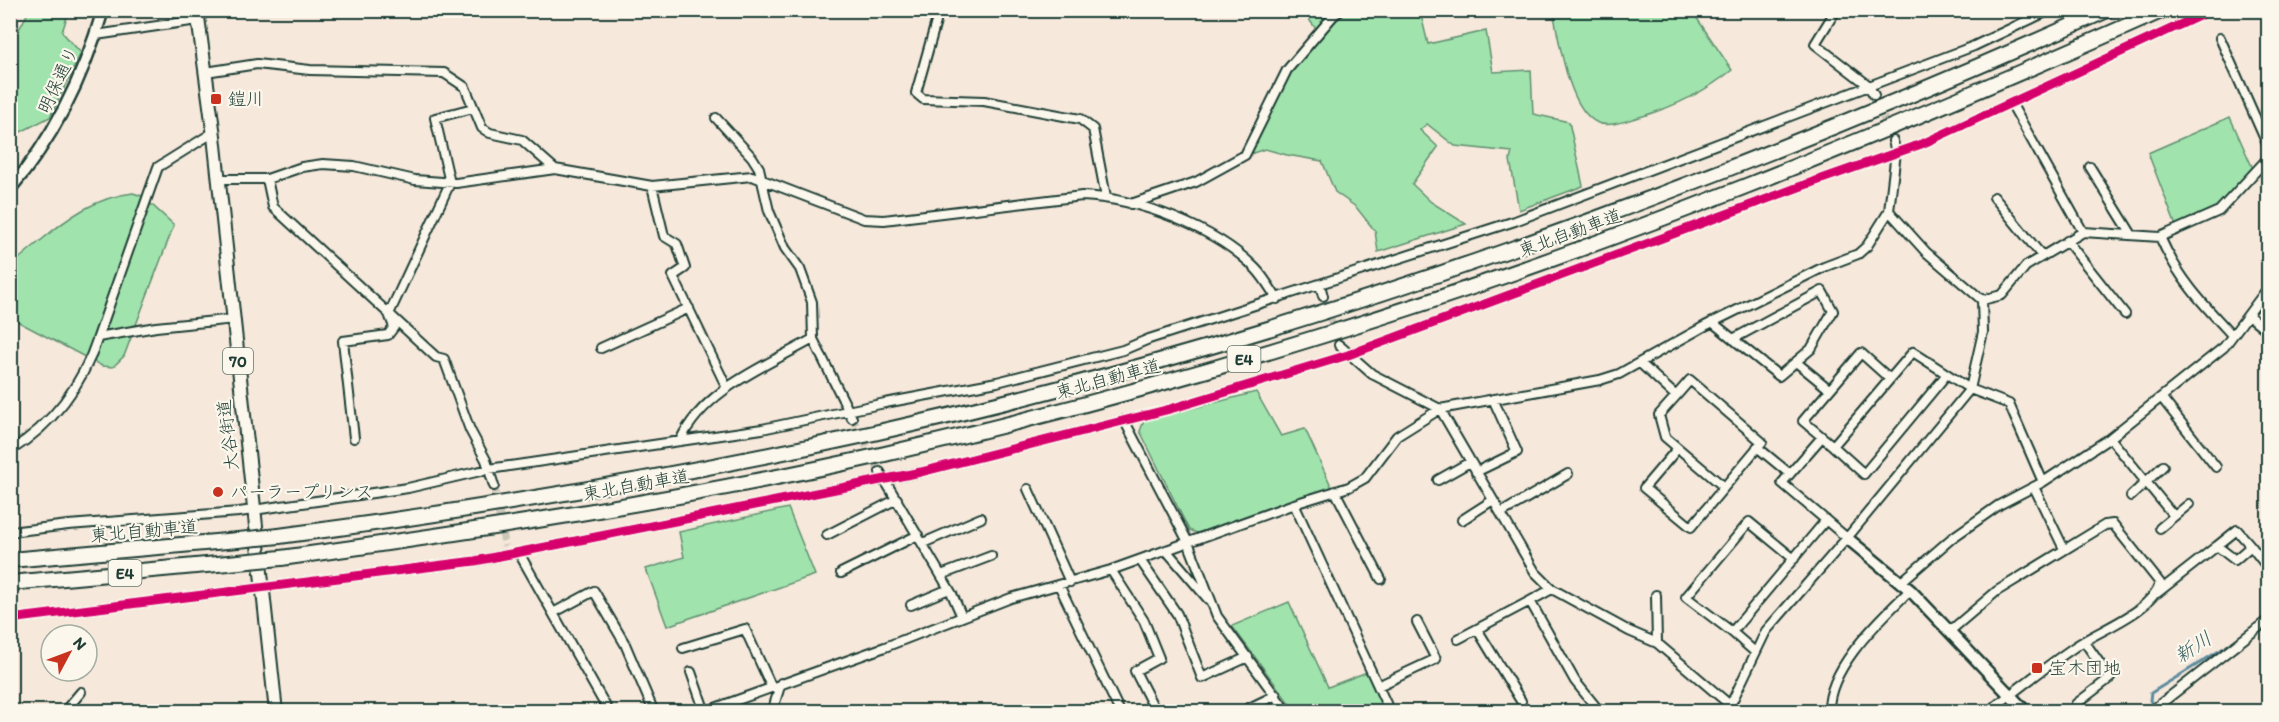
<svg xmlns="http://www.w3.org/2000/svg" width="2279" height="722" font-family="Itim,'Klee One',sans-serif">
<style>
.green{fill:#a1e3ad;stroke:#609070;stroke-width:1.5}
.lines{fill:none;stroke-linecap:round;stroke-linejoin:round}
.stream{stroke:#5d8c9e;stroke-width:3}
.street-tunnel{stroke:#cbc6ba;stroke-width:8;stroke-dasharray:8 4;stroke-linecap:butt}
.street-casing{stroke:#1f3d34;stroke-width:12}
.secondary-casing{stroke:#1f3d34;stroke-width:15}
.primary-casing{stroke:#1f3d34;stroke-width:16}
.highway-casing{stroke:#1f3d34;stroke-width:18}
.street{stroke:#fbf7ec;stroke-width:8}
.secondary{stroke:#fbf7ec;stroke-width:10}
.primary{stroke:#fbf7ec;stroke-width:12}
.highway{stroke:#fbf7ec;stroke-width:14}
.highway-bridge-casing{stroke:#1f3d34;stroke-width:18;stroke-linecap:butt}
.highway-bridge{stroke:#fbf7ec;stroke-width:14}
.cycleway-casing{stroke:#fbf7ec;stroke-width:13}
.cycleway{stroke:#d6006c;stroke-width:9}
.poi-dot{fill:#c8321e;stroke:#fbf7ec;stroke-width:2}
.labels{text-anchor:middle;stroke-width:4.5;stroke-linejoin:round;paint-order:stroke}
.shield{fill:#fbf7ec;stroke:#61756b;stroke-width:1.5}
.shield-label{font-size:16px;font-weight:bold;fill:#1f3d34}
.street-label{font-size:18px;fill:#1f3d34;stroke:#fbf7ec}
.poi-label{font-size:18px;fill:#1f3d34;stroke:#fbf7ec;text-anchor:start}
.water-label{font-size:20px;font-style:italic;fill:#395e60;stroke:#fbf7ec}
</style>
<rect width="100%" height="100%" fill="#f6e8db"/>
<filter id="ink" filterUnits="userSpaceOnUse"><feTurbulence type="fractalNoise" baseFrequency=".0167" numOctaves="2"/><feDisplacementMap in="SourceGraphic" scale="12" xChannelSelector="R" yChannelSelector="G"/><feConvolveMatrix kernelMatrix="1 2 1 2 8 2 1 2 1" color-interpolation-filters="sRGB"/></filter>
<g filter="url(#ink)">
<path class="green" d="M29,11H69L62,32L81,53L50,117L11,137V34L17,33Z
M1303,11H1335L1316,29Z
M1349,11H1420L1428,44L1486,31L1493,72L1531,70L1533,114L1569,122L1583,186L1519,210L1510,160L1512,152L1455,146L1427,124L1420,130L1438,147L1412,184L1431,202L1466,224L1378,252L1375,231L1356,207L1335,192L1322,161L1287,155L1265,149L1250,154L1294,62L1326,28Z
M1553,11H1692L1732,70C1705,92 1676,106 1643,116C1630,119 1611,128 1598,123C1568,110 1559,39 1553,11Z
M2230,117L2254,171L2219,207L2176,226L2148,153Z
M133,193L142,196L174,225L124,356L113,367L102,366L11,318L10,267C19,258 29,250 39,242C67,218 96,197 133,193Z
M1256,392L1281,436L1305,429L1332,488L1197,533L1189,530L1140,431L1144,421Z
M788,508L815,575L667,626L646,569L684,557L679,532Z
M1289,602L1328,687L1367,672L1386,711H1295L1232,626Z"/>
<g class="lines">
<path class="stream" d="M2154,708L2150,700L2151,693L2232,643L2248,631"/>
<path class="street-tunnel" d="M1874,95L1893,141
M1323,296L1339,345
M852,418L880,472
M494,486L505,546"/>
<g class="street-casing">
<path id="street" d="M936,10V22L916,93L923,99L984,101L1080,119L1093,129L1106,197
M1836,10L1815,44L1868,85L1874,95
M96,35L198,20
M2220,38L2268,146
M206,72L257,64L310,70L444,73L465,87L482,128L490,133L522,140L555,169
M2011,103L2083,232
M716,118L752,157L759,168L769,211L785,248L800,269L812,302L813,339L852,418
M1893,141L1896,152L1889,211L1926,252L1982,300
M2090,167L2132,235
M219,179H267L302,167L323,164L354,166L415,180L456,183L555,169L652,186L752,176L864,219L884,220L1082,196C1137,198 1216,228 1255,268C1264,277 1270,288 1277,299
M267,179L273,207L436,357L444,359L470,430L486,460L494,486
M652,186L664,236L677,244L685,268L673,276L727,388
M1994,197L2042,256
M1131,204L1196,182L1245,155L1287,70L1334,15L1341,10
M2160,237C2178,278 2202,303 2232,335
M2067,241L2125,314
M1320,285L1323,296
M2248,315L2268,331
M1712,322L1779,376L1811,349L1833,311L1822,291L1733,339
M98,337L158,167L214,132
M1339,345L1372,374L1440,409L1535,572L1552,589L1530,601L1575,681L1600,712
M601,348L689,308
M1796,362L1829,389
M1640,363L1676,396L1690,380L1762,442L1691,527L1644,488L1678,448L1665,437L1659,415L1676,396
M1890,379L1861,353L1803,421L1833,446L1913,352L1970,389L2009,404L2043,482
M2161,397L2216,467
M1124,420L1188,542L1217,616L1287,712
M1822,437L1782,483L1847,538
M354,438L343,341L388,335L394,327L389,314L450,183L435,118L473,108
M2110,438L2174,516
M680,441C704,389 766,366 813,339
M1833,446L1864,474L1947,374
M1757,447L1790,474
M1678,448L1724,487
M10,451C53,424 82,386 98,337L156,327L235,319
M880,472L952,594L962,617
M1476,472L1517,452L1493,399
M1438,480L1470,462
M2034,487L2064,549
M1028,489L1070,582
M1335,491L1381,579
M2131,496L2163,466
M1294,504L1349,487L1365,478L1397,436L1440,409L1600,380L1619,374L1705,326L1824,267L1858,254L1867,246L1889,211
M1501,513L1568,474
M1462,520L1493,500
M2160,528L2189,504
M10,532L68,525L239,512L408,488L489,469L762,429L885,403L997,382L1123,350L1149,339L1515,221L1974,46L2050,10
M827,535L897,499
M923,543L981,518
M2217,546L2237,530L2251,546
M1166,550L1208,599
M519,553L609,712
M1794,559L1749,522L1686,597L1732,632L1826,520
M1140,560L1177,614L1202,678L1248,657
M1111,570L1144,621L1159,658L1135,671L1156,712
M841,573L918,535
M941,575L991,556
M1900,583L1952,538L1999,505L2043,482L2110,438L2224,347L2268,288
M1059,585L1120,712
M1552,589L1629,631L1657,643L1730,705
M2157,593L2217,546L2235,560L2251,546L2268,568
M1656,595L1657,643
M911,605L949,589
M553,613L594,591L625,644L654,712
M10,619L475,561L921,472L1170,409L1348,355L1799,187L1924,143L2212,10
M1477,629L1521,701
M1950,631L1997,591L2105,525L2113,524L2160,583C2151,613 2098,630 2073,648C2044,668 2016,690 1988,712
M1732,632L1755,652
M1458,639L1530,601
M683,648L745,629L771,686
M691,672L705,712
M1378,686L1436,659L1417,622
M64,712L81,692
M704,712L885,647L1011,598L1111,570L1294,504L1390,712
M772,712L781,683
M1241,712L1276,695
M1727,712L1766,631L1847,538L1970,389L1983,332L1982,300L2002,295L2026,266L2083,232L2160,237L2219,211L2268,158
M1829,712C1827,668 1881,619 1910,590
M2082,712L2076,704L2110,678L2084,641
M2150,712L2268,620"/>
</g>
<g class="secondary-casing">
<path id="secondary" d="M10,189C55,137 84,75 103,10
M1847,538L1910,590L2026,712"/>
</g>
<g class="primary-casing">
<path id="primary" d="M197,10L214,136L276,712"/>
</g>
<g class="highway-casing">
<path id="highway" d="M279,536C479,510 677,476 874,433C1300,339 1710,187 2107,10
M281,558C484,530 686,499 885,454C1033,420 1179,380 1324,335C1611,247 1888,132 2163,10
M10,560L238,540
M10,583L239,562"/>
</g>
<use href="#street" class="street"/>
<use href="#secondary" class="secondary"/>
<use href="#primary" class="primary"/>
<use href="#highway" class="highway"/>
<g class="highway-bridge-casing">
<path id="highway-bridge" d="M238,540L279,536
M239,562L281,558"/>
</g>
<use href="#highway-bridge" class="highway-bridge"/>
<g class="cycleway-casing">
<path id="cycleway" d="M10,619L475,561L921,472L1170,409L1348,355L1799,187L1924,143L2212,10"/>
</g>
<use href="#cycleway" class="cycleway"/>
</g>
</g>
<g class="poi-dot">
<rect x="210" y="93" width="12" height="12" rx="3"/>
<circle cx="218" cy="492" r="6"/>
<rect x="2031" y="662" width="12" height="12" rx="3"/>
</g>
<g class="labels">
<g class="shield">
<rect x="1227.5" y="346" width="33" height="26" rx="4.5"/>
<rect x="223" y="348" width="30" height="26" rx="4.5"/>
<rect x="108.5" y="560" width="33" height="26" rx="4.5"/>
</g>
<g class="shield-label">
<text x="1244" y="365">E4</text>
<text x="238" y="367">70</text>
<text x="125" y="579">E4</text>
</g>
<g class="street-label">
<text transform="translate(58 80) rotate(-65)" y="6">明保通り</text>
<text transform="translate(1570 233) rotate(-20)" y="6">東北自動車道</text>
<text transform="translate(1108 379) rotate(-15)" y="6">東北自動車道</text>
<text transform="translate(228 435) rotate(-97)" y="6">大谷街道</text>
<text transform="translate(636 485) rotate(-10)" y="6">東北自動車道</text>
<text transform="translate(144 531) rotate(-5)" y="6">東北自動車道</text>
</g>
<g class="poi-label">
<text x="228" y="105">鎧川</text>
<text x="230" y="498">パーラープリンス</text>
<text x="2049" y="674">宝木団地</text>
</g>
<g class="water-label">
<text transform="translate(2193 647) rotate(-33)" y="7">新川</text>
</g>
</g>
<rect width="2279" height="722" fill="none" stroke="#fbf7ec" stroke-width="36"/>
<rect x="18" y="18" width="2243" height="686" fill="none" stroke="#1f3d34" stroke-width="2" filter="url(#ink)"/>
<g transform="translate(69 653) rotate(49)"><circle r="28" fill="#fbf7ec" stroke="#a3ada2" stroke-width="1.5"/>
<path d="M0-4.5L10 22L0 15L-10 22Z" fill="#c8321e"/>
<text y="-9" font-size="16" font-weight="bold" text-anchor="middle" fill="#1f3d34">N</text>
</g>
</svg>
